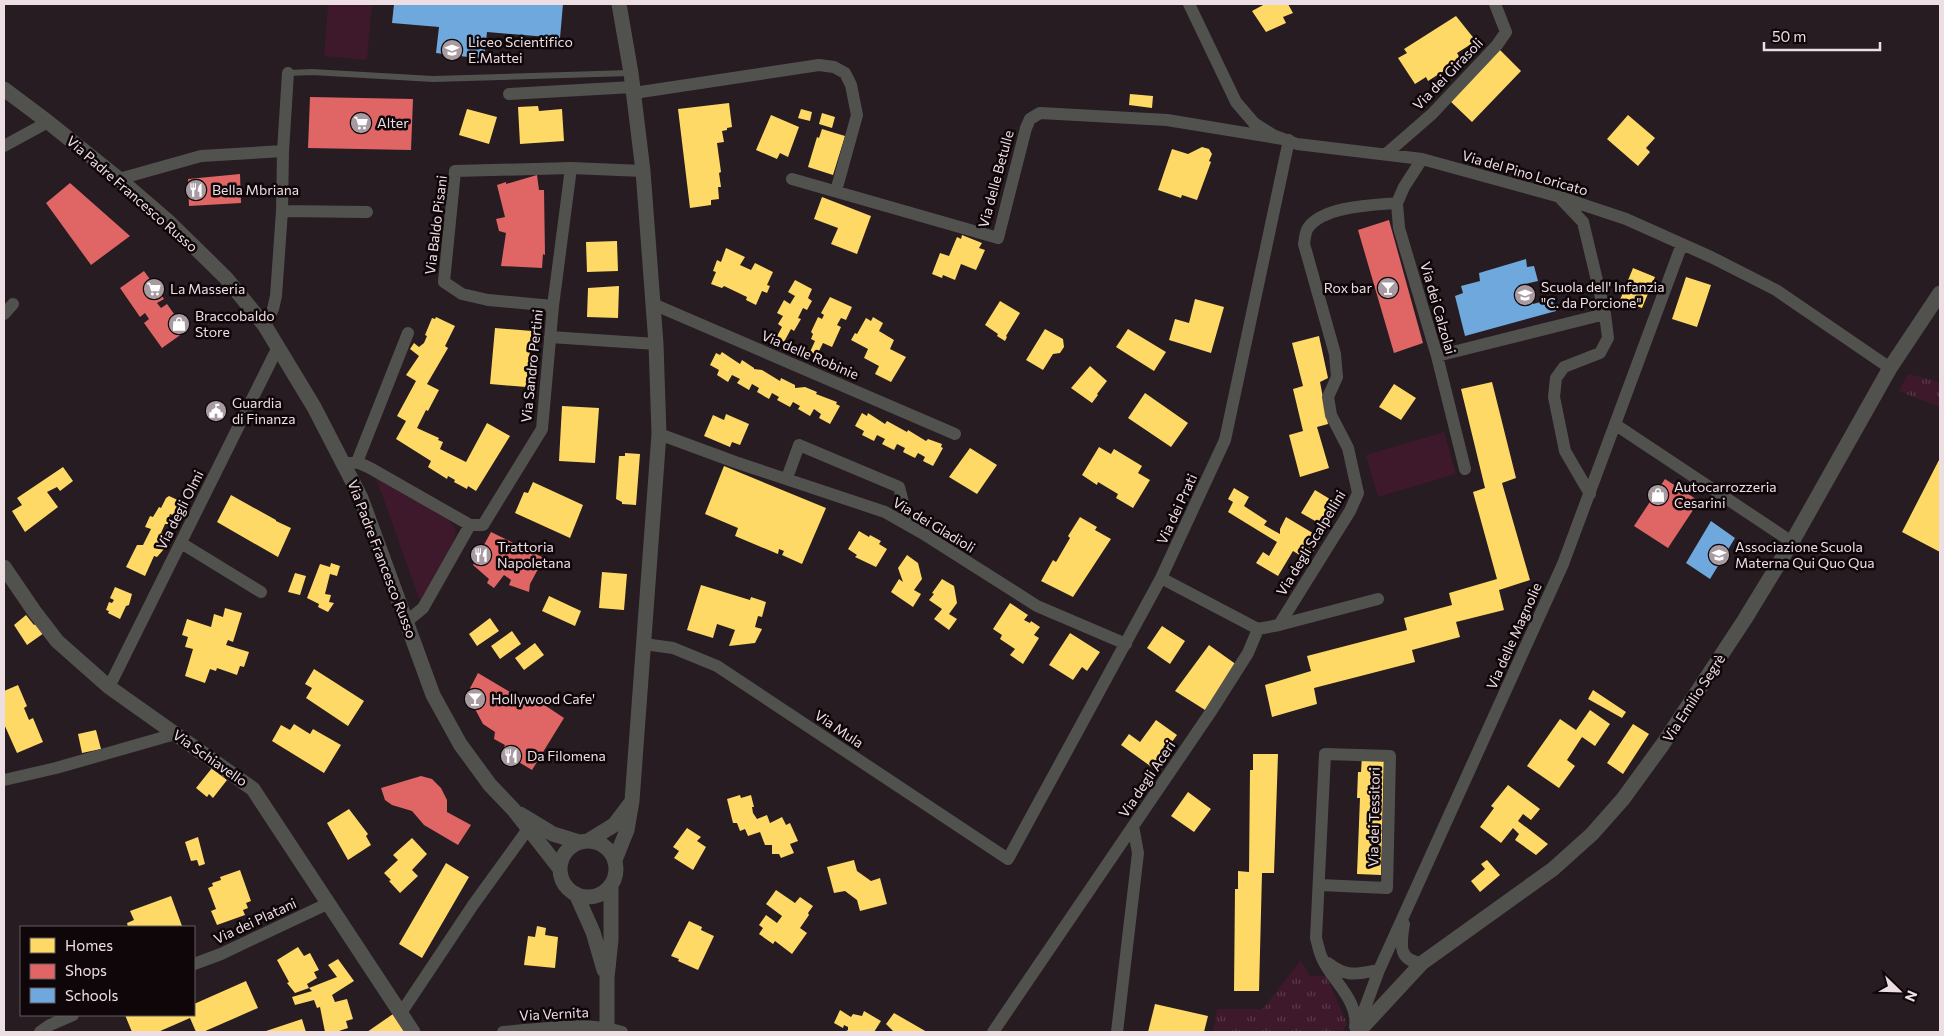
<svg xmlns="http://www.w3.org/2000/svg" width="1944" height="1036" font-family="Commissioner,sans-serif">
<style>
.grass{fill:url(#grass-tufts)}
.park{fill:#3e192b}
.homes{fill:#ffd966}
.shops{fill:#e06666}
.schools{fill:#6fa8dc}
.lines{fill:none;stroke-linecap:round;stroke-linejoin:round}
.service{stroke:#51524e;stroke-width:6}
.minor{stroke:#51524e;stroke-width:12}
.tertiary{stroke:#51524e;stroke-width:15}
.labels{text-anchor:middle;stroke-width:5;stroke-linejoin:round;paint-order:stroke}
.poi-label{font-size:14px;fill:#eddee4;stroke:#0e0609;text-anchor:start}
.street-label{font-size:14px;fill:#eddee4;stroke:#0e0609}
</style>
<defs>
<pattern id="grass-tufts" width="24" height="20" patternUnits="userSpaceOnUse" patternTransform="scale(1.25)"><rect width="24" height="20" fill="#3e192b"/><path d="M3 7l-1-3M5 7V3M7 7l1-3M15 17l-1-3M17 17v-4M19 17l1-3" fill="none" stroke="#5a3a4a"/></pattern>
</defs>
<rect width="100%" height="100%" fill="#261c21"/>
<path class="grass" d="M1908,374L1940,382V407L1899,391Z
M1301,960L1310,976H1326L1347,1024L1342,1032H1213L1217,1009H1263Z"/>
<path class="park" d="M328,4H372L367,60L324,56Z
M1444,432L1456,474L1378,497L1366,455Z
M376,478L447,519L456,529L454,540L420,601Z"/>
<path class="homes" d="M1265,4H1288L1293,13L1283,17L1286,23L1266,32L1252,11Z
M1456,16L1476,41L1457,53L1461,60L1428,81L1426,77L1415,84L1398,58L1407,53L1404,49Z
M1499,49L1521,71L1472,122L1449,100Z
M1130,94L1153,96L1152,108L1129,105Z
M729,103L732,127L727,128V130L722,131L724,142L717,143L721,172L719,173L721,187H718L719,199L711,200V205L690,208L678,109Z
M538,106L539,111L562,109L564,141L520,144L518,107Z
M467,109L497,117L489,144L459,135Z
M801,109L812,112L810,121L798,118Z
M822,113L835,117L832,128L819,124Z
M771,115L799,127L788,157L780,153L777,159L756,150Z
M1628,115L1655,138L1646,148L1650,152L1638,166L1607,139Z
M822,129L845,136L833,175L808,167L817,137L819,138Z
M1202,147L1209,149L1212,154L1209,161L1211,162L1197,200L1182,195L1181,198L1158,190L1172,149L1188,154Z
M822,197L871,216L857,254L831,244L838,228L814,219Z
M962,235L982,243L979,248L985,250L976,270L961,264L955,280L943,275L942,278L932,274L940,253L949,256L957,237L961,239Z
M617,241L618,271L587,272L586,242Z
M726,248L745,257L740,265L751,270L755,263L773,272L767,285L770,286L767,293L762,291L756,305L746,300L747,297L724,286L722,288L711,284L716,272L713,271L717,260L721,262Z
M1633,268L1655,277L1642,308L1620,300Z
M1686,277L1711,285L1697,327L1672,319Z
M795,280L812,289L808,298L812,301L807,310L803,308L798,318L801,319L794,331L791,329L784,342L776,338L782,327L778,324L783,316L777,313L784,300L790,304L795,296L788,292Z
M619,286L618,318L587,317L588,288Z
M830,297L852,307L846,320L841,318L837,325L841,327L832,347L823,343L817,355L810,352L815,341L811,339L813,334L811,332L818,317L822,319L824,315L821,313Z
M1195,299L1224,307L1211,353L1169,340L1175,319L1189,323Z
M1000,301L1020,313L1006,336L1007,337L1005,341L997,336L998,334L985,325Z
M436,317L455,326L445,346L448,348L427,384L439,390L428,411L426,410L417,428L439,438L438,440L443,442L440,449L466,462L487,423L510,436L476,491L468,486L467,489L454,482L455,480L448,476L447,479L428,467L431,461L396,439L406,421L397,416L416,381L406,375L419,356L410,349L414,343L419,347L424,343L427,336L425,335L432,318L435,319Z
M873,317L883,323L879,331L894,340L890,349L906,357L891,382L875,374L879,366L864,358L868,349L851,340L855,333L857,334L866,318L871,321Z
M495,328L532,331L526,387L490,384Z
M1045,329L1063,339L1064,347L1060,353L1053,354L1043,370L1026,360Z
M1128,329L1166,352L1154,371L1116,347Z
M1319,336L1328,378L1320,382L1328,424L1317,427L1329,468L1300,477L1289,435L1303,431L1293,389L1303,386L1292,343Z
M722,352L740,364L742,360L754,368V369L762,370L780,381L781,378L795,385V388L805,387L817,392L816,394L837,402L836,404L840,406L830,424L819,418L821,414L814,409L810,416L798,409L800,406L793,402L790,407L777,400L779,397L772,393L769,399L757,392L759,388L752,384L749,390L737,383L740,379L732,375L728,382L717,375L719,370L710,365L716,353L720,355Z
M1090,366L1107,381L1097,394L1098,395L1092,403L1071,388Z
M1492,382L1516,478L1502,483L1530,580L1499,590L1504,610L1456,622L1460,637L1412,650L1415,662L1314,688L1317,704L1272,717L1265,685L1311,671L1307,656L1407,630L1404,618L1452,605L1449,593L1497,579L1473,492L1485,488L1461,389Z
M1394,384L1416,398L1401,420L1379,407Z
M1145,393L1188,423L1171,447L1128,418Z
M562,406L599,408L595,463L559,461Z
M862,413L867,416L868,413L885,424L887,421L907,432L908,430L926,441L928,439L942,444L941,447L943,448L933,466L923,461L925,457L918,453L915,458L903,452L905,448L897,444L894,450L882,444L885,439L877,435L874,441L862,435L864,431L855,426Z
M726,414L749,424L740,445L732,442L730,447L704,436L713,415L724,420Z
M1099,447L1111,454L1114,449L1142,466L1138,473L1150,480L1133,508L1116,498L1118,494L1098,482L1097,485L1082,475Z
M970,448L997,465L977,494L949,477Z
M625,453L640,454L636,505L622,504V502L616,499L619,456H625Z
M1940,458V552L1902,532Z
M724,466L826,508L802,564L782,555L784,551L779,549L778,554L735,536L738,528L705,514Z
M63,467L73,481L60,491L57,487L47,492L58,507L25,532L12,511L22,505L17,498Z
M533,482L583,505L570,538L515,513L524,492L528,493Z
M1234,488L1249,497L1244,506L1267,521L1264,525L1280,534V529L1286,517L1321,538L1313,552L1311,551L1306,559L1293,551L1278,576L1256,563L1263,552L1269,556L1277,542L1228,512L1233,502L1228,499Z
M1315,490L1338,504L1324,526L1301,513Z
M231,495L276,520V521L291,528L278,557L217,522Z
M169,496L182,502L184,505L182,509L178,510L176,516L170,514L169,517L171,520L169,524H165L161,533L167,536L162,546L164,549L157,557L154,556L145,576L126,567L137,545H143L151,529L145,527L150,516L153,517L159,507L161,508L166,498Z
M1080,517L1097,527L1095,530L1111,539L1073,597L1041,581L1053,560L1056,562L1070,538L1068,536Z
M859,531L869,537L870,535L881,541L879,544L887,549L876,567L855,557L857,555L848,549Z
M907,555L918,563L922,579L914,590L921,594L913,607L891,592L899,579L903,582L898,568Z
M331,563L340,566L337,576L330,574L325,594L331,595L329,602L334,603L328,612L318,607L319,604L307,598L320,564L330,567Z
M602,572L627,574L624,610L599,608Z
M295,573L306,576L300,595L288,592Z
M942,579L954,586L957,603L949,614L957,619L949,630L934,619L942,609L929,600L934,594L932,593Z
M701,585L750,600L751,597L766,602L762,617L758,616L755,627L762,629L755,643L729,646L735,630L717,624L713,638L687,630Z
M115,587L132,594L129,605L126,606L120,619L108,613L109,611L106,610L109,602L112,603L114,600L110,598Z
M549,596L581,611L575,626L542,611Z
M1010,603L1028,615L1024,620L1030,623L1031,621L1040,627L1034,635L1039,638L1023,664L1010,655L1015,649L1000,639L1002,635L993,629Z
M225,608L242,613L233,642L228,640L226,645L249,652L244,667L240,666L237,675L217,668L216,671L210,669L205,683L185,676L193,649L185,647L188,637L182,635L187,619L211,627L214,614L223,617Z
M26,615L34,625L37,623L44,633L27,645L14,625Z
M490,618L499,631L477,646L469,634Z
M1162,626L1185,641L1170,664L1147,648Z
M512,631L521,644L500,659L491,646Z
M1070,633L1100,652L1087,671L1082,667L1073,680L1049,665Z
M535,643L544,655L524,670L515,658Z
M1209,645L1237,665L1205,710L1175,691Z
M314,669L364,701L348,726L306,698L312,688L305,684Z
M18,685L27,706L24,708L29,720L33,718L43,742L17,753L4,724V691Z
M1593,690L1626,712L1622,718L1588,699Z
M1590,710L1610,724L1595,746L1582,737L1567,760L1575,766L1559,788L1527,766L1560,719L1576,730Z
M1156,720L1177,735L1153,768L1121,745L1129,734L1140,742Z
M294,724L310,734L313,729L341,745L324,773L272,741L281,725L290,730Z
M1633,724L1649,734L1623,774L1607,763Z
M96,730L101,749L82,753L78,734Z
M1253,754H1278L1274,873H1262L1259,991H1234L1235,889H1238V871L1249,872L1250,770H1253Z
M1362,755L1384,756L1381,875L1357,874L1360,798H1357L1358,772H1361Z
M212,768L227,780L213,798L209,794L207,797L196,788Z
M1508,785L1540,809L1531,820L1523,814L1518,821L1548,844L1536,855L1515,840L1519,834L1513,828L1501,843L1480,827L1494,808L1491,806Z
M1188,792L1211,809L1194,832L1171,816Z
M740,795L741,798L751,795L754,807H752L753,813L757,819L767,815L770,823L782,817L786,825L790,823L798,841L790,844L794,853L781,858L779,854H772V845H765L760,832L748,836L745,829L740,831L737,823H733L727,799Z
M349,809L368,834L366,836L371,845L348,860L327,823Z
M687,828L701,837L697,841L706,847L693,870L674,858L679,851L673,847Z
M198,837L205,864L199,866L197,860L191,861L185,842Z
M412,838L427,854L412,870L418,876L400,893L389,881L391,880L384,873L398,860L393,855Z
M854,860L857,871L871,881L880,878L887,904L860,911L857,900L845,891L834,893L827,867Z
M1487,860L1500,875L1480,892L1471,881L1485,869L1481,864Z
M446,863L469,877L422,958L399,944Z
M240,870L251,901L246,903L248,908L243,910L245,915L217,925L211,911L216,909L208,888L213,886L212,883L221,880L220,877Z
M776,890L795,903L800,897L813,906L808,913L809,915L800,928L807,933L792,954L775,941L773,944L759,934L763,928L759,925L766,915L777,923L782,916L766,904Z
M171,896L182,926L128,927L127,923L134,920L130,911Z
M689,921L702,927L701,930L714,936L698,970L678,961L679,959L671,956Z
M537,926L546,928L545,935L558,937L555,968L524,965L528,936L535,937Z
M298,947L304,956L310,953L319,970L314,972L317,978L307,984L309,988L295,993L287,983L289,982L277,960Z
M338,959L354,981L332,995L335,1002L347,999L353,1019L346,1021L348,1028L336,1032H325L320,1007L317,1008L314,1000L295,1005L292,997L312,991L309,988L337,977L328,965Z
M246,981L258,1008L203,1032H196L190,1018L158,1032H132L125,1015H194V1004Z
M1155,1004L1208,1016L1204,1032H1148Z
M840,1010L851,1017L853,1014L862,1016L864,1011L881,1021L874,1032H844L848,1030V1027L844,1025L843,1028L834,1023Z
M894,1013L927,1032H894L886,1024Z
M393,1014L406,1032H367Z
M302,1019L306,1032H263Z"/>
<path class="shops" d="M310,97L413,99L411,150L308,148Z
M240,174L241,203L189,206L188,179Z
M537,175L539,190H544L545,255L543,254L542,268L501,266L506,233L499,231L496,219L505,217L497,185L506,182V184Z
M70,183L130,236L91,265L46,203Z
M1389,220L1423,343L1394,353L1358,230Z
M144,271L164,299L157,303L161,308L167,304L186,331L162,348L144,323L149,319L145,313L140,317L120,288Z
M1665,479L1699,501L1668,548L1634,526Z
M491,532L544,558L530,584L529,592L509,585L511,580L504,575L494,588L487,583L489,579L473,565Z
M478,673L530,704L534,698L564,718L532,770L502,752L505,745L494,739L495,732L483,724L467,694Z
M421,776L432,779L441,788L447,800V812L471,825L458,845L424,825L412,811L392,805L385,800L381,788Z"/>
<path class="schools" d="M394,4H563L560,38L487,32L484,59L436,53L439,27L392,23Z
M1526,259L1527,267L1534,266L1538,281L1525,284L1533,304L1552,299L1556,311L1465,336L1455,296L1463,293L1461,286L1480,281L1479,273Z
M1711,521L1735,538L1710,579L1686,563Z"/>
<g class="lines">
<path class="service" d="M288,73L312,72L433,79L630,73"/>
<path class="minor" d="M1189,4L1236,102L1254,123L1273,135L1297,144L1422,159L1560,197L1626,219L1711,257L1776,290L1890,368
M634,93L819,65L834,67L845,73L851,85L857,115L836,191
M509,94L633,87
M4,146L48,122
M1386,154L1432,114L1497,45L1506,32L1495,4
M1422,159L1404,187L1397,203L1399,228L1437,356L1465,469
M119,179L201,156L283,151L288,73
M1561,199L1583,222L1605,314L1608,338L1600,353L1564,367L1556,378L1554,397L1565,451L1590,494
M282,211L367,212
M653,304L955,434
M553,306L488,300L462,294L444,282L455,171L571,168
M4,314L13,304
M265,326L273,309L276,296L282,211L283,151
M550,337L656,344
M1437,356L1605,314
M1616,425L1792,542
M659,434L735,462L885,512L922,533L1037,606L1126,644
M357,462L408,333
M344,464L357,462L370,468L470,525
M787,478L799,445L899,487L909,525
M470,525H483L542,429L553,306L571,168L643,171
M181,543L261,592
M406,622L423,608L470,525
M1279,625L1378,599
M1258,629L1279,625L1350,511L1358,493L1348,448L1331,415L1328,397L1337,377L1335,354L1304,244C1305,239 1305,232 1308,228C1323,206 1373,205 1397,203
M644,644L673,648L717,666L1008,859L1161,578L1225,440L1289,140L1167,120L1040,113L1030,119L1026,128L998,238L792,179
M109,687L278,347
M4,780L56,768L175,734
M1320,885L1387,888L1390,756L1325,754L1316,938C1318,945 1319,952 1322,958C1332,981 1359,1000 1355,1027
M1404,924C1401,943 1397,961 1422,963
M1328,963C1347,978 1357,974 1379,970
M194,964L221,954L329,903
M401,1013L473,905L528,829
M40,1032L50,1025L73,1015
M503,1032C542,1029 584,1021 622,1032
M993,1032L1210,713L1248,653L1258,629L1161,578
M1117,1032L1138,853L1133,826
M1356,1032L1379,970L1563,564L1682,244"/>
<path class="tertiary" d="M4,89L48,122L119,179L170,223L226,278L265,326L314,407L361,498L433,695L460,744L490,785L513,809L560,869
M4,567L34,611L57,641L109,687L253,789L413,1032
M520,814L553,834L579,842
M588,841L614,825L630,804
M560 869a28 28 0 1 1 56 0a28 28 0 1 1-56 0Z
M615,860L627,830L632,801L659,434L656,344L643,171L631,73L619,4
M576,894L593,932L604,970
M607,1032V978L611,940V885
M1358,1032L1422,963L1553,869L1592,834L1623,799L1663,744L1745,619L1792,542L1890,368L1940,293"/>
</g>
<defs>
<g id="school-disc" transform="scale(1.125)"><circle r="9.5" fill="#a79aa0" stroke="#0e0609"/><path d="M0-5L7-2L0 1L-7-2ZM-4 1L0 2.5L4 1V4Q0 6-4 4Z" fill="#fff"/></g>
<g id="supermarket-disc" transform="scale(1.125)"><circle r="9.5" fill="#a79aa0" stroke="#0e0609"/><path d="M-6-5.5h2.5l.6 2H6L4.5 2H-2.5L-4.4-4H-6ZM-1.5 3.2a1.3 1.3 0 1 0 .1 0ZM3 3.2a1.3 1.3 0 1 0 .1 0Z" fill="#fff"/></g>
<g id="restaurant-disc" transform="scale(1.125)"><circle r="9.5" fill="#a79aa0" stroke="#0e0609"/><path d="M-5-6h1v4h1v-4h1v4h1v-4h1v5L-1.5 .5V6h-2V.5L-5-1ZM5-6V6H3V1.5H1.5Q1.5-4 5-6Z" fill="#fff"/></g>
<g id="bar-disc" transform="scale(1.125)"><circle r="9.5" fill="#a79aa0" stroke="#0e0609"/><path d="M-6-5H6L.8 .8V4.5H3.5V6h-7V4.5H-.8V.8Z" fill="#fff"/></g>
<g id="shop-disc" transform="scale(1.125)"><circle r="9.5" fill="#a79aa0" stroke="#0e0609"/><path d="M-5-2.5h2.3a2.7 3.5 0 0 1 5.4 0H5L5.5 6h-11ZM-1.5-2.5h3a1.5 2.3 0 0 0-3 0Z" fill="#fff"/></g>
<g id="civic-disc" transform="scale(1.125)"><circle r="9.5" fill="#a79aa0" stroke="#0e0609"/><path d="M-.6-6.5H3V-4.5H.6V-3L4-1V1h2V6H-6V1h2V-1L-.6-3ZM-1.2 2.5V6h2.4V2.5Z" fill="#fff"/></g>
</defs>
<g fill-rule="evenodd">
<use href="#school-disc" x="452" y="50"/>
<use href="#supermarket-disc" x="361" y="123"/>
<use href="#restaurant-disc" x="196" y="190"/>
<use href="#bar-disc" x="1388" y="288"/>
<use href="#supermarket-disc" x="154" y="289"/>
<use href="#school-disc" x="1525" y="295"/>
<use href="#shop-disc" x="179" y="324"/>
<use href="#civic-disc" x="216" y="411"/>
<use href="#shop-disc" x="1658" y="495"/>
<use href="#restaurant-disc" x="481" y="555"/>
<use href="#school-disc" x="1719" y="555"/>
<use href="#bar-disc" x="475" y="699"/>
<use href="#restaurant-disc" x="511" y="756"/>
</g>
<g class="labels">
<g class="poi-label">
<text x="468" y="47">Liceo Scientifico<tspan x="468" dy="16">E.Mattei</tspan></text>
<text x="377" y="128">Alter</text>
<text x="212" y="195">Bella Mbriana</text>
<text x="1541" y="292">Scuola dell' Infanzia<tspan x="1541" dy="16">"C. da Porcione"</tspan></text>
<text x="1372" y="293" text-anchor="end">Rox bar</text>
<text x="170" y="294">La Masseria</text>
<text x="195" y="321">Braccobaldo<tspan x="195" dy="16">Store</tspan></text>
<text x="232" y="408">Guardia<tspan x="232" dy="16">di Finanza</tspan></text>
<text x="1674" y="492">Autocarrozzeria<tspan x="1674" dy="16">Cesarini</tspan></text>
<text x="497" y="552">Trattoria<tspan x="497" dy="16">Napoletana</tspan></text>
<text x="1735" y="552">Associazione Scuola<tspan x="1735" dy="16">Materna Qui Quo Qua</tspan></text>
<text x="491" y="704">Hollywood Cafe'</text>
<text x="527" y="761">Da Filomena</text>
</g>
<g class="street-label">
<text transform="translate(1448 74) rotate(-46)" y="5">Via dei Girasoli</text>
<text transform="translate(1525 173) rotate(16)" y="5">Via del Pino Loricato</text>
<text transform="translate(996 179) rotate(-75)" y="5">Via delle Betulle</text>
<text transform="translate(132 194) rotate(41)" y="5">Via Padre Francesco Russo</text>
<text transform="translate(436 225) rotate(-83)" y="5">Via Baldo Pisani</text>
<text transform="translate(1438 308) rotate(74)" y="5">Via dei Calzolai</text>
<text transform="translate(810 355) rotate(23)" y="5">Via delle Robinie</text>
<text transform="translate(532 366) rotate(-84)" y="5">Via Sandro Pertini</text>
<text transform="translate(1177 509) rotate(-65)" y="5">Via dei Prati</text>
<text transform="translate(180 510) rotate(-63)" y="5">Via degli Olmi</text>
<text transform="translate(934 525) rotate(31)" y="5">Via dei Gladioli</text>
<text transform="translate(1311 543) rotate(-59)" y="5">Via degli Scalpellini</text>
<text transform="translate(382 559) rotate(69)" y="5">Via Padre Francesco Russo</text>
<text transform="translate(1514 636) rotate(-66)" y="5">Via delle Magnolie</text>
<text transform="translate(1694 698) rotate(-57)" y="5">Via Emilio Segrè</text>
<text transform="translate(839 729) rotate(34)" y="5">Via Mula</text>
<text transform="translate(210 758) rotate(35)" y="5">Via Schiavello</text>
<text transform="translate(1147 779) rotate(-56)" y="5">Via degli Aceri</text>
<text transform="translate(1374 817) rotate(-89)" y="5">Via dei Tessitori</text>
<text transform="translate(255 921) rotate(-25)" y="5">Via dei Platani</text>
<text transform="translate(554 1014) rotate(-3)" y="5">Via Vernita</text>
</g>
</g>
<rect width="1944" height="1036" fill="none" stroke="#eddee4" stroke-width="10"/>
<rect x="20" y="926" width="175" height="90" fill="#0e0609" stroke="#675c61"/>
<rect x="30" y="938" width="25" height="15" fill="#ffd966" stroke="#675c61"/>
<text x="65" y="951" font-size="15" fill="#eddee4">Homes</text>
<rect x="30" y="964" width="25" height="15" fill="#e06666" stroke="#675c61"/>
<text x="65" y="976" font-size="15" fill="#eddee4">Shops</text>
<rect x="30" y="988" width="25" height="15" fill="#6fa8dc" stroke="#675c61"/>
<text x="65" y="1001" font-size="15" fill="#eddee4">Schools</text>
<g transform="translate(1899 991) rotate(113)" stroke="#0e0609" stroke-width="4" paint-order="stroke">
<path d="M0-4L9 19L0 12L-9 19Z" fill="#eddee4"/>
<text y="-8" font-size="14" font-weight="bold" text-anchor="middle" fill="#eddee4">N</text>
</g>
<path d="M1764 42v8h116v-8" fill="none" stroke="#eddee4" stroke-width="2.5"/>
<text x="1772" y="42" font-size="15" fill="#eddee4" stroke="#0e0609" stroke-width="4" paint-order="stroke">50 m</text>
</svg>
